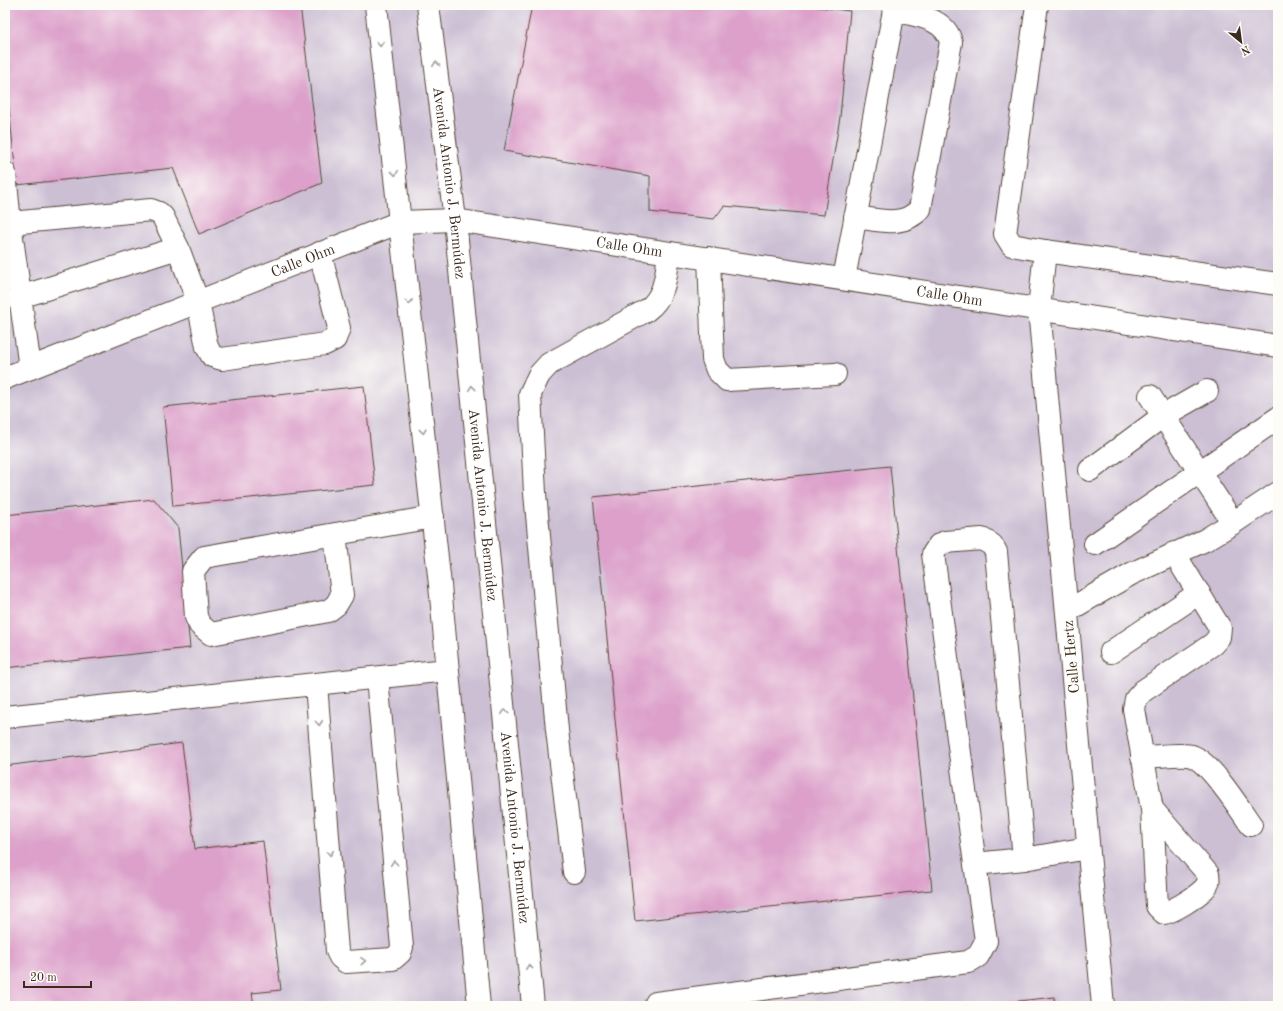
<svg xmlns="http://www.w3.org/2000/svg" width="1283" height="1011" font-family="'Old Standard TT',serif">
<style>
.industrial{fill:#ccbfd4}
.building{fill:#dca0ca}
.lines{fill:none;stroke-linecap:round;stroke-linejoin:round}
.minor-casing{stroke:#564739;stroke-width:24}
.major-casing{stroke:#564739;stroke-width:24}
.minor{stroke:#fff;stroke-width:22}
.major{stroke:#fff;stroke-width:22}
.oneway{stroke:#a79f9a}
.labels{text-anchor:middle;stroke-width:3;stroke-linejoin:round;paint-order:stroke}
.street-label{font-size:15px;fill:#3b2a1e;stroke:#fdfcf7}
</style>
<rect width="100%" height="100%" fill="#fdfcf7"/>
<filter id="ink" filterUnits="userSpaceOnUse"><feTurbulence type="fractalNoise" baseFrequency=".025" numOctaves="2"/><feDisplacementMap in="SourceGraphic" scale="8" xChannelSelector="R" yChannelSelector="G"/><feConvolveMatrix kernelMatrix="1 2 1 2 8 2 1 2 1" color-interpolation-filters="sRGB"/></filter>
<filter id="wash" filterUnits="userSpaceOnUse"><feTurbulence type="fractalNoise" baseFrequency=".012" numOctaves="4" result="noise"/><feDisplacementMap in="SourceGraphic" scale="16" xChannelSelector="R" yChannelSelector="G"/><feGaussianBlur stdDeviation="0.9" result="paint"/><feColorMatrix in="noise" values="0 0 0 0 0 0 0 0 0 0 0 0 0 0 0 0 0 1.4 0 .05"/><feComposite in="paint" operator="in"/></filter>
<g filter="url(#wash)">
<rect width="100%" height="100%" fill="#f2ebd5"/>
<path class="industrial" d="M5,5H1278V1006H5Z"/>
<g id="blocks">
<path class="building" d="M5,5H300L322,183L199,234L173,168L17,185L5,69Z
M532,5H804L850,11L840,117L824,215L724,206L714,219L650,212V176L504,151Z
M364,386L375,485L173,506L163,407Z
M890,466L932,890L635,921L593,497Z
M154,499L178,528L190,648L5,668V515Z
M182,743L195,849L263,841L281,990L252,993L254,1006H5V766Z
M1054,997L1055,1006H983V1005Z"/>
</g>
</g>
<g filter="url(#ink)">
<use href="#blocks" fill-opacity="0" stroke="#564739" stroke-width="1"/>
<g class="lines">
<g class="minor-casing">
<g id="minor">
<path d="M1037,5L1005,234L1012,245L1045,251"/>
<path d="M5,173L10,223"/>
<path d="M855,217C879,220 903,228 920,209L951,42C945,17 915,16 894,10"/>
<path d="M709,258L713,359L717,370L727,380L835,374"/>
<path d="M844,279L895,5"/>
<path d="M20,297L178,248"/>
<path d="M30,368L10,223L151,210L159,213L163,217L178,248L198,302L207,347L212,356L222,359L325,344L335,339L339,328L320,253"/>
<path id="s1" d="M5,378L400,222L455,220L1278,346"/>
<path d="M1150,396L1233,523"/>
<path d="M1090,470L1163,416L1207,391"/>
<path d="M335,534L342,595L336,605L328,611L211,634L200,625L196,617L193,571L204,557L433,517"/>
<path d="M1095,544L1278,418"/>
<path d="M1067,611L1131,574L1205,540L1233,523L1278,493"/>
<path d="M1111,652L1199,593"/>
<path d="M316,684L337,951L340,957L346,962L393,959L400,953L402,947L377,678"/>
<path d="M5,717L447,670"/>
<path d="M1142,757C1153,757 1184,753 1192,756C1211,763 1239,808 1251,825"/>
<path d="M1152,809L1208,874C1209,880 1209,884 1204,889C1196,897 1174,911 1164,913L1157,906L1152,809L1134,709L1136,699L1143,691L1213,644L1219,637L1220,628L1174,553"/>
<path d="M975,864L933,554L939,545L945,542L982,539L992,545L996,552L1024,859"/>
<path d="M574,872L557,730L535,493L530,394L539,375L549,364L647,310C666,296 666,274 669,253"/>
<path d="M656,1003L968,962L978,956L986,941L975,864L1024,859L1088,848"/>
<path d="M1103,1006L1039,309L1045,251L1278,284"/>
</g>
</g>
<g class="major-casing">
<g id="major">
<path d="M376,5L440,585L479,1006"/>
<path id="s2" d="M428,5L455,220L533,1006"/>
</g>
</g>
<use href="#minor" class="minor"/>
<use href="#major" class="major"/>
</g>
<defs><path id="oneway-chevron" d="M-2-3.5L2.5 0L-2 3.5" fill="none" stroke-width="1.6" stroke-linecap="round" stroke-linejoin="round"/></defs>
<g class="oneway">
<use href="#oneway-chevron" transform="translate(380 44) rotate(84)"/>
<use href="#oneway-chevron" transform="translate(436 64) rotate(-97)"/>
<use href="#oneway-chevron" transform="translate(395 173) rotate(84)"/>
<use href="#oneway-chevron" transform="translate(409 302) rotate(84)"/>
<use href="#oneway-chevron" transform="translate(472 388) rotate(-96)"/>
<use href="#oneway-chevron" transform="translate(423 431) rotate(84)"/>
<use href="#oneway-chevron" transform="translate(505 712) rotate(-96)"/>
<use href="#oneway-chevron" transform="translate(319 723) rotate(85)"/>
<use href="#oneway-chevron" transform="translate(330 853) rotate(85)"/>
<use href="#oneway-chevron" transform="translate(394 863) rotate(-95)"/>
<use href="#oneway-chevron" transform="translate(363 961) rotate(-4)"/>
<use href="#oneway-chevron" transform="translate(529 967) rotate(-96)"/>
</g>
</g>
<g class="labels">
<g class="street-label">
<text dy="5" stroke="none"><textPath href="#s2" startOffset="179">Avenida Antonio J. Bermúdez</textPath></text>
<text dy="5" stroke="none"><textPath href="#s1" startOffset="656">Calle Ohm</textPath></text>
<text dy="5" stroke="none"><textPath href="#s1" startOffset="320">Calle Ohm</textPath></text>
<text dy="5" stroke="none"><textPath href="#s1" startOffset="980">Calle Ohm</textPath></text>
<text dy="5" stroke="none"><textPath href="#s2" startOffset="503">Avenida Antonio J. Bermúdez</textPath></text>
<text transform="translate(1071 657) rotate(-95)" y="5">Calle Hertz</text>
<text dy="5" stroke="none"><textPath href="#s2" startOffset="827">Avenida Antonio J. Bermúdez</textPath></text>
</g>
</g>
<rect width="1283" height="1011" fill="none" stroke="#fdfcf7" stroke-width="20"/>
<g transform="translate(1241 42) rotate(151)" stroke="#fdfcf7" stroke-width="3" paint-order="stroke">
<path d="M0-3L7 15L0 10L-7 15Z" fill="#3b2a1e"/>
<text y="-6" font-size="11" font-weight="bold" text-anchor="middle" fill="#3b2a1e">N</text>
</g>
<path d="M24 981v6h67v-6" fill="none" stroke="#3b2a1e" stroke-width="2"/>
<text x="30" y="981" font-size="12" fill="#3b2a1e" stroke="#fdfcf7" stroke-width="3" paint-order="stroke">20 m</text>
</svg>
